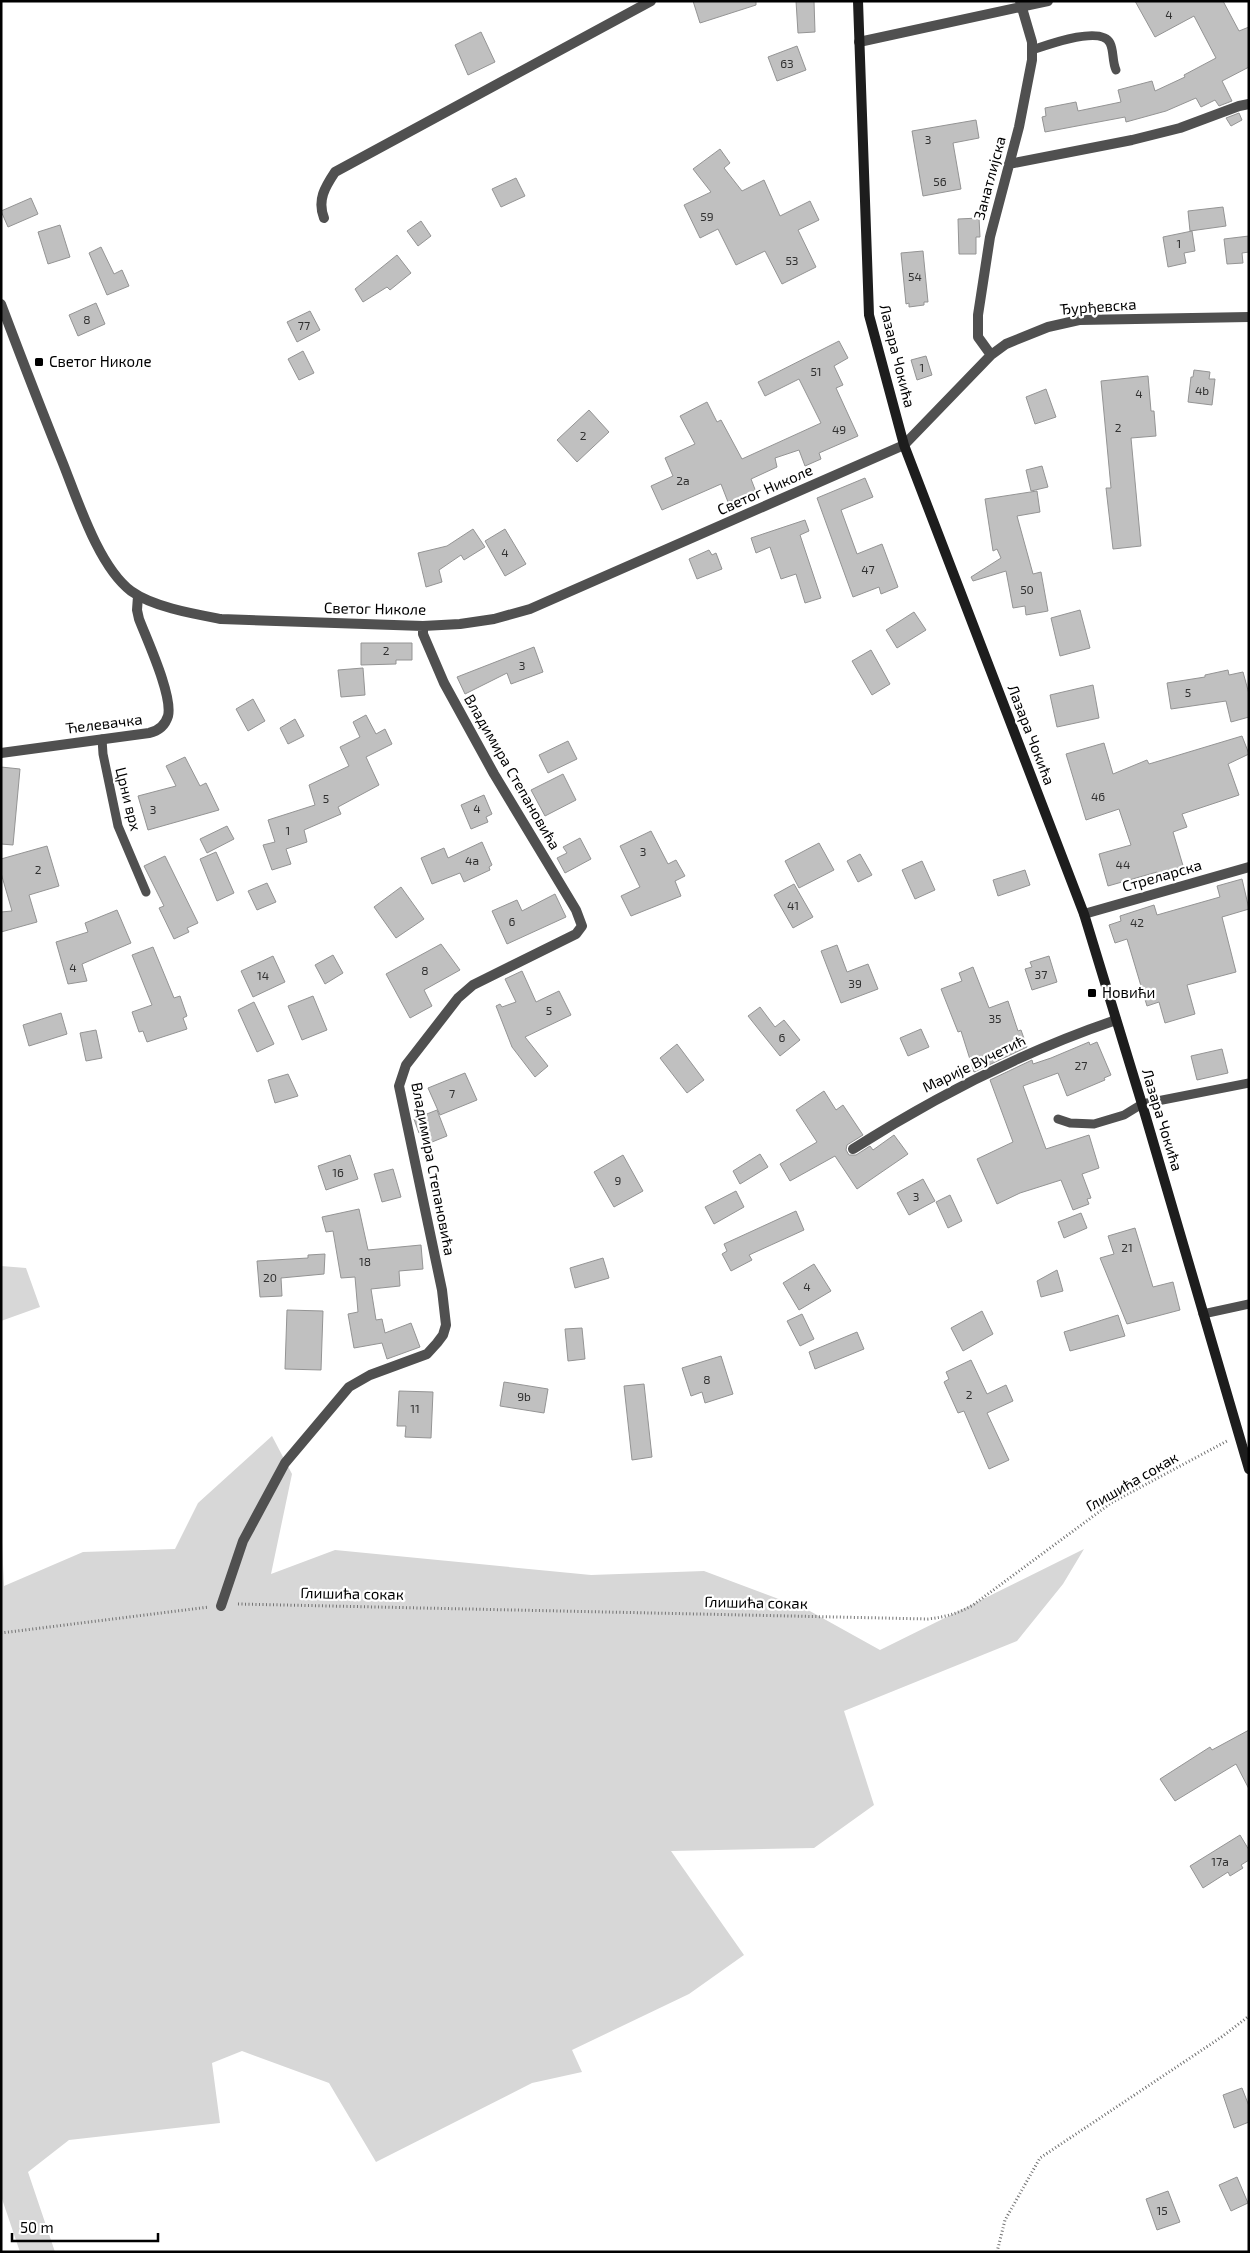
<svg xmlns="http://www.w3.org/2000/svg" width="1250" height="2253" font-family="'Exo 2',sans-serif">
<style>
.green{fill:#d7d7d7}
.building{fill:#c0c0c0;stroke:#949494}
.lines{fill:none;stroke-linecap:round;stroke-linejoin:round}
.path{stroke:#727272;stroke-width:3;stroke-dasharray:1 2.5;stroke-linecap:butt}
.lane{stroke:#505050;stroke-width:9}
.street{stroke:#505050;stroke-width:10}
.secondary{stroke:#1d1d1d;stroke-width:10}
.poi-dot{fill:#000;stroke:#fff;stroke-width:2}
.labels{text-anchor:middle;stroke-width:4.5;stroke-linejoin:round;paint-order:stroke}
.number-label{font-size:12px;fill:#303030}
.street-label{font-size:15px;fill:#000;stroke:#fff}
.poi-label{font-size:15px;fill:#000;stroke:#fff;text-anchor:start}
</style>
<rect width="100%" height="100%" fill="#fff"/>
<path class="green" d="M1,1266L26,1268L40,1307L1,1321Z
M272,1436L292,1474L271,1574L335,1550L591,1575L704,1571L808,1610L880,1650L1084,1549L1063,1584L1017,1641L844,1711L874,1805L814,1848L671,1851L744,1955L689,1994L572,2050L582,2072L532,2083L376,2162L329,2083L242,2051L212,2063L220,2123L69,2140L28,2172L55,2252H20L1,2196V1520L4,1586L83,1552L175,1549L198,1503Z"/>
<path class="building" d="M693,1H756V5L700,23Z
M796,1H814L815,32L798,33Z
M1135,1H1223L1239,31L1249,27V67L1222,81L1232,101L1219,106L1215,100L1201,107L1196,98L1166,111L1126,122L1125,117L1045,132L1042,117L1046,116L1045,108L1076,102L1078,111L1121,102L1118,90L1152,81L1155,91L1185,77L1184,75L1216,58L1194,16L1155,37Z
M481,32L495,62L468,75L455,45Z
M797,46L806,70L777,81L768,57Z
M1239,113L1242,120L1231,126L1226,118Z
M976,120L979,138L953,143L961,189L923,196L912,131Z
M720,149L730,163L724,168L742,191L764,180L780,216L810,201L819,220L798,230L816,267L782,284L765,251L736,265L718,229L700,238L684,205L711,192L693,169Z
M516,178L525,196L501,207L492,189Z
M31,198L38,214L8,227L1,211Z
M1223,207L1226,226L1190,231L1188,211Z
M979,218L980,237H976V254H959L958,219Z
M421,221L431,236L418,246L407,231Z
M60,225L70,257L48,264L38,232Z
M1192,231L1195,251L1184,253L1186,263L1168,267L1163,237Z
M1249,236V252L1242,253L1243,263L1227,264L1224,239Z
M101,247L114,274L122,270L129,286L107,295L89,253Z
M923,251L928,302H924V305L909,307V303L906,304L901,253Z
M397,255L411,273L390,290L387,287L363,302L355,289Z
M96,303L105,324L78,336L69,315Z
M310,311L320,330L297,342L287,322Z
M839,341L848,358L834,366L843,385L836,388L858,436L819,453L821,459L805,466L799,450L775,458L777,467L751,479L756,492L728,502L721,484L662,510L651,486L673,476L665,458L695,444L680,416L707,402L717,422L721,420L742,459L821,423L799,379L765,396L758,382Z
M303,351L314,373L299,380L288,359Z
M926,356L932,375L917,380L911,360Z
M1194,370L1210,372L1209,379H1215L1212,405L1188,402L1191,377H1193Z
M1148,376L1151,411H1154L1156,436L1131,438L1141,546L1113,549L1106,488H1111L1101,381Z
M1046,389L1056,417L1035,424L1026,397Z
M589,410L609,432L577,462L557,440Z
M1042,466L1048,487L1031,491L1026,470Z
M865,478L873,497L841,510L857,554L882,544L898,587L881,594L879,587L853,597L817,498Z
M1037,491L1040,512L1017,516L1033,574L1041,572L1048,611L1026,615L1025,606L1013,608L1006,571L973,581L971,577L1001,558L997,549L993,551L985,499Z
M805,520L809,531L800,535L821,598L805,603L796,574L781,579L770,547L756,553L751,538Z
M473,529L485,547L464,560L461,555L439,570L442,582L426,587L418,553L447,546Z
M505,529L526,564L505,576L485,541Z
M709,550L712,555L716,553L722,569L697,579L689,559Z
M1080,610L1090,648L1060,656L1051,618Z
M914,612L926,630L897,648L886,630Z
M361,643H412V660H396V664L361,665Z
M534,647L543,672L511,684L507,673L465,694L457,677Z
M871,650L890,684L872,695L852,661Z
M363,668L365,695L341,697L338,670Z
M1228,670L1229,675L1243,672L1249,694V717L1231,722L1226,701L1171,709L1167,683L1205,677V675Z
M1093,685L1099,718L1057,727L1050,695Z
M253,699L265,721L248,731L236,709Z
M366,715L376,734L385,729L392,744L366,757L379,785L338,807L341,814L304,830L307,842L286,849L291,864L272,870L263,845L275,842L268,820L315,805L309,785L349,766L340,747L360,737L353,722Z
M295,719L304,736L288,744L280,728Z
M1242,736L1249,754L1228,764L1239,795L1182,814L1187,827L1173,832L1184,869L1159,877L1157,872L1108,886L1099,854L1131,845L1119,809L1086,820L1066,754L1104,743L1113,774L1147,760L1149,764Z
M568,741L577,759L548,773L539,755Z
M185,757L200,786L206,783L219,810L148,830L138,796L176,786L166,766Z
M1,767L20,769L13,845L1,844Z
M563,774L576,800L545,816L531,790Z
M484,795L492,814L486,817L488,822L471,829L461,805Z
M227,826L234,839L207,853L200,839Z
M651,831L668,864L676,860L685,876L675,881L681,896L631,916L621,896L640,887L620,846Z
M580,838L591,859L565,873L557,858L567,853L563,847Z
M482,842L492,865L489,867L490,870L464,882L460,873L432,884L421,858L444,848L448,858Z
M819,843L834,870L799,888L785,861Z
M47,846L59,886L29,895L37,922L1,932V912L12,911L1,873V859Z
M216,852L234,893L217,901L200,859Z
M860,854L872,875L858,882L847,861Z
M165,856L198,923L187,928L189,932L174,939L159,908L164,906L144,866Z
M922,861L935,890L915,899L902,870Z
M1025,870L1030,885L998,896L993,880Z
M1242,879L1249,909L1222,917L1236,972L1187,985L1195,1014L1165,1023L1159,1002L1147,1006L1127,939L1115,943L1109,925L1121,921L1120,916L1154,905L1157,915L1220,897L1217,886Z
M267,883L276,902L257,910L248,891Z
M794,884L813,917L793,928L774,895Z
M401,887L424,919L396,938L374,907Z
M555,894L566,917L507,944L492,911L517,900L522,911Z
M117,910L131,943L82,964L87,981L68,984L56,942L88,932L85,923Z
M441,944L460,970L424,990L432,1006L410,1018L386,974Z
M837,945L847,972L868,964L878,989L841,1003L821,951Z
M153,947L174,998L180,996L187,1016L183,1018L187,1029L147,1042L143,1031L139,1032L132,1012L152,1005L132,955Z
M333,955L343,973L325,984L315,965Z
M273,956L285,982L253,997L241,971Z
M1049,956L1057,982L1032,990L1025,969L1032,967L1030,962Z
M973,967L989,1008L1008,1001L1018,1031L1021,1030L1027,1047L974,1072L961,1031L958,1032L941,989L962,981L959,973Z
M522,971L536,1002L559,991L571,1015L525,1037L548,1066L535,1077L512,1047L496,1006L500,1004L502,1007L516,1002L505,979Z
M313,996L327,1030L302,1040L288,1006Z
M254,1002L274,1044L257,1052L238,1010Z
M760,1007L775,1027L784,1020L800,1040L780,1056L748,1016Z
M61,1013L67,1034L29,1046L23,1025Z
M921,1029L929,1047L908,1056L900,1038Z
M96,1030L102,1058L86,1061L80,1033Z
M1089,1042L1090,1045L1097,1042L1111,1075L1104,1078L1105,1080L1067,1096L1058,1073L1023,1086L1046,1149L1089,1135L1099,1168L1082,1174L1091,1198L1087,1199L1089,1204L1073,1210L1061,1180L1020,1193L997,1204L977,1159L1013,1142L990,1080L1032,1060L1033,1064L1051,1058Z
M677,1044L704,1080L687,1093L660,1058Z
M1222,1049L1228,1073L1197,1080L1191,1056Z
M465,1073L477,1100L440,1115L428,1088Z
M288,1074L298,1096L275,1103L268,1080Z
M824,1091L836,1110L843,1105L863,1135L847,1145L846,1150L849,1155H856L870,1146L873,1150L894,1135L908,1154L857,1189L835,1156L790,1181L780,1164L817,1142L796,1110Z
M437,1110L447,1136L427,1144L422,1131L419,1133L414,1119Z
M760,1154L768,1167L740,1184L733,1171Z
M350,1155L358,1179L326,1190L318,1166Z
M623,1155L643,1191L614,1207L594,1172Z
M393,1169L401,1197L382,1202L374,1174Z
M923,1179L935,1201L909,1215L897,1193Z
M736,1191L744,1207L714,1224L705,1207Z
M950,1195L962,1221L948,1228L936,1202Z
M359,1209L368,1250L421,1245L423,1269L399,1271L400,1286L371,1289L376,1320L382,1319L385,1333L411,1323L420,1347L387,1359L382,1343L354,1348L348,1314L358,1312L355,1277L341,1278L333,1231L326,1232L322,1217Z
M796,1211L804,1230L749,1255L752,1260L731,1271L722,1254L727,1251L724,1244Z
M1081,1213L1087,1228L1064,1238L1058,1222Z
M1135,1228L1153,1287L1173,1282L1180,1310L1127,1324L1100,1258L1114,1254L1108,1236Z
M325,1254L324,1274L281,1278L282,1296L260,1297L257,1261L308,1258V1255Z
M603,1258L609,1278L575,1288L570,1268Z
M814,1264L831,1291L799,1310L783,1283Z
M1057,1270L1063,1291L1041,1297L1037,1281Z
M287,1310L323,1311L321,1370L285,1369Z
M982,1311L993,1334L963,1351L951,1328Z
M802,1314L814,1339L800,1346L787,1321Z
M1118,1315L1125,1336L1070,1351L1064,1332Z
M582,1328L585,1359L568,1361L565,1329Z
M857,1332L864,1349L815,1369L809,1352Z
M721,1356L733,1394L705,1403L702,1392L691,1396L682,1368Z
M971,1360L987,1394L1006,1385L1013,1401L987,1413L1009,1460L989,1469L964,1411L958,1413L944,1382L949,1379L946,1372Z
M504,1382L548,1389L544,1413L500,1406Z
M644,1384L652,1457L632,1460L624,1386Z
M399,1391L433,1392L431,1438L405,1437L406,1426H397Z
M1249,1730V1789L1236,1764L1175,1801L1160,1779L1210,1747L1212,1750Z
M1240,1835L1249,1850V1860L1241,1865L1243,1868L1230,1876L1228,1872L1203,1888L1190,1866Z
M1242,2088L1249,2106V2122L1234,2128L1223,2095Z
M1237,2177L1248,2203L1231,2211L1219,2185Z
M1168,2191L1180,2222L1157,2230L1146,2199Z"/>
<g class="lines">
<path class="path" d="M238,1604L928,1619C945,1617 957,1614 973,1605L1111,1503L1227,1441
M1,1633L209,1607
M997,2252L1005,2220L1040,2158L1223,2036L1249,2016"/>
<path class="lane" d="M1032,50C1047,45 1101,25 1110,43C1114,51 1112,61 1116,70
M102,739L103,754L118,826L146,892
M1058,1119L1070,1123L1094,1124L1124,1115L1142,1104L1249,1083
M1203,1314L1249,1304"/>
<path class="street" d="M859,42L1048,1
M1009,164L1132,140L1180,128L1239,106L1249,104
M324,218C317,200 325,187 335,172L651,1
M1,304C21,357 41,409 62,461C77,498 98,566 131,591C153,607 194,614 221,619L423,626L460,624L494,619L530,609L904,445L991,355L1006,344L1048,327L1079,320L1249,317
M991,355L978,337V315L990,237L1019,127L1032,60V42L1020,1
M1,753L149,733C158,731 165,726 168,716C173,696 147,640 139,619L137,610L138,596
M1084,914L1249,867
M853,1149C936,1096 1022,1052 1116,1020
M221,1606L243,1541L285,1463L349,1387L370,1375L427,1354L437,1343L443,1335L446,1325L442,1290L399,1086L406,1065L458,998L473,985L576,934L582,926L576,910L494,774L444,683L423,634V626"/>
<path class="secondary" d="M858,1L869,315L904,445L1084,914L1142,1104L1249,1469"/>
</g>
<g class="poi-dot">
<rect x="34" y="357" width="10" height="10" rx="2.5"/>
<rect x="1087" y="988" width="10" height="10" rx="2.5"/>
</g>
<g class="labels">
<g class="number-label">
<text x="1169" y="19">4</text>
<text x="787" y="68">63</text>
<text x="928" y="144">3</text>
<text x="940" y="186">56</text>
<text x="707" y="221">59</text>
<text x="1179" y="248">1</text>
<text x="792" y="265">53</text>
<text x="915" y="281">54</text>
<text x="87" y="324">8</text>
<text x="304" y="330">77</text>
<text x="922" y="372">1</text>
<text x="816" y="376">51</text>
<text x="1202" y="395">4b</text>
<text x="1139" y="398">4</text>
<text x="1118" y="432">2</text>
<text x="839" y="434">49</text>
<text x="583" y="440">2</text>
<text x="683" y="485">2a</text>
<text x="505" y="557">4</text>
<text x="868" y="574">47</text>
<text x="1027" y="594">50</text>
<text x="386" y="655">2</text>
<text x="522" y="670">3</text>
<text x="1188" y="697">5</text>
<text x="1098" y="801">46</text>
<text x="326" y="803">5</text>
<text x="477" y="813">4</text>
<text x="153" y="814">3</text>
<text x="288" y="835">1</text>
<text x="643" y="856">3</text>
<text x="472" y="865">4a</text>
<text x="1123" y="869">44</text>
<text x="38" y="874">2</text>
<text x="793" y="910">41</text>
<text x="512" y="926">6</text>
<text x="1137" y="927">42</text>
<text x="73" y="972">4</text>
<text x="425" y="975">8</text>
<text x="1041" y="979">37</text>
<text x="263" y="980">14</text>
<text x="855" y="988">39</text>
<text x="549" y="1015">5</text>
<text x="995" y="1023">35</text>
<text x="782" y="1042">6</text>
<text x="1081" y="1070">27</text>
<text x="452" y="1098">7</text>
<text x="338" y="1177">16</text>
<text x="618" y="1185">9</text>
<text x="916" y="1201">3</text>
<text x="1127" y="1252">21</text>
<text x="365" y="1266">18</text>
<text x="270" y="1282">20</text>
<text x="807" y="1291">4</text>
<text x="707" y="1384">8</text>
<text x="969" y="1399">2</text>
<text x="524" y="1401">9b</text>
<text x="415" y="1413">11</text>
<text x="1220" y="1866">17a</text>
<text x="1162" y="2215">15</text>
</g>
<g class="street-label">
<text transform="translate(990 178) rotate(-75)" y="5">Занатлијска</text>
<text transform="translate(1098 307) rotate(-4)" y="5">Ђурђевска</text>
<text transform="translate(897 356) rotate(76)" y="5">Лазара Чокића</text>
<text transform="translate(765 490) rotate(-24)" y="5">Светог Николе</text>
<text transform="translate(375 609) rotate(1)" y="5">Светог Николе</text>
<text transform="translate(104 724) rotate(-7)" y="5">Ћелевачка</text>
<text transform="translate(1031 735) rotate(69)" y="5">Лазара Чокића</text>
<text transform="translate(512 772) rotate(60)" y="5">Владимира Степановића</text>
<text transform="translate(128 799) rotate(76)" y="5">Црни врх</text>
<text transform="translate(1162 876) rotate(-16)" y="5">Стреларска</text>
<text transform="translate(974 1064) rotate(-26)" y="5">Марије Вучетић</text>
<text transform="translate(1162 1120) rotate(73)" y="5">Лазара Чокића</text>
<text transform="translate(433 1169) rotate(79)" y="5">Владимира Степановића</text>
<text transform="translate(1132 1482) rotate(-30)" y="5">Глишића сокак</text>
<text transform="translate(352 1594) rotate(1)" y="5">Глишића сокак</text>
<text transform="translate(756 1603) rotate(1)" y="5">Глишића сокак</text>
</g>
<g class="poi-label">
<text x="49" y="367">Светог Николе</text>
<text x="1102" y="998">Новићи</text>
</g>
</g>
<rect width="1250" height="2253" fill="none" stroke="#000000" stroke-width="5"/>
<path d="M12 2233v8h146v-8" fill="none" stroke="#000000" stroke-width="2.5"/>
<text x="20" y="2233" font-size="15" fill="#000000" stroke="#ffffff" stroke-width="4" paint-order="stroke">50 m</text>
</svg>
